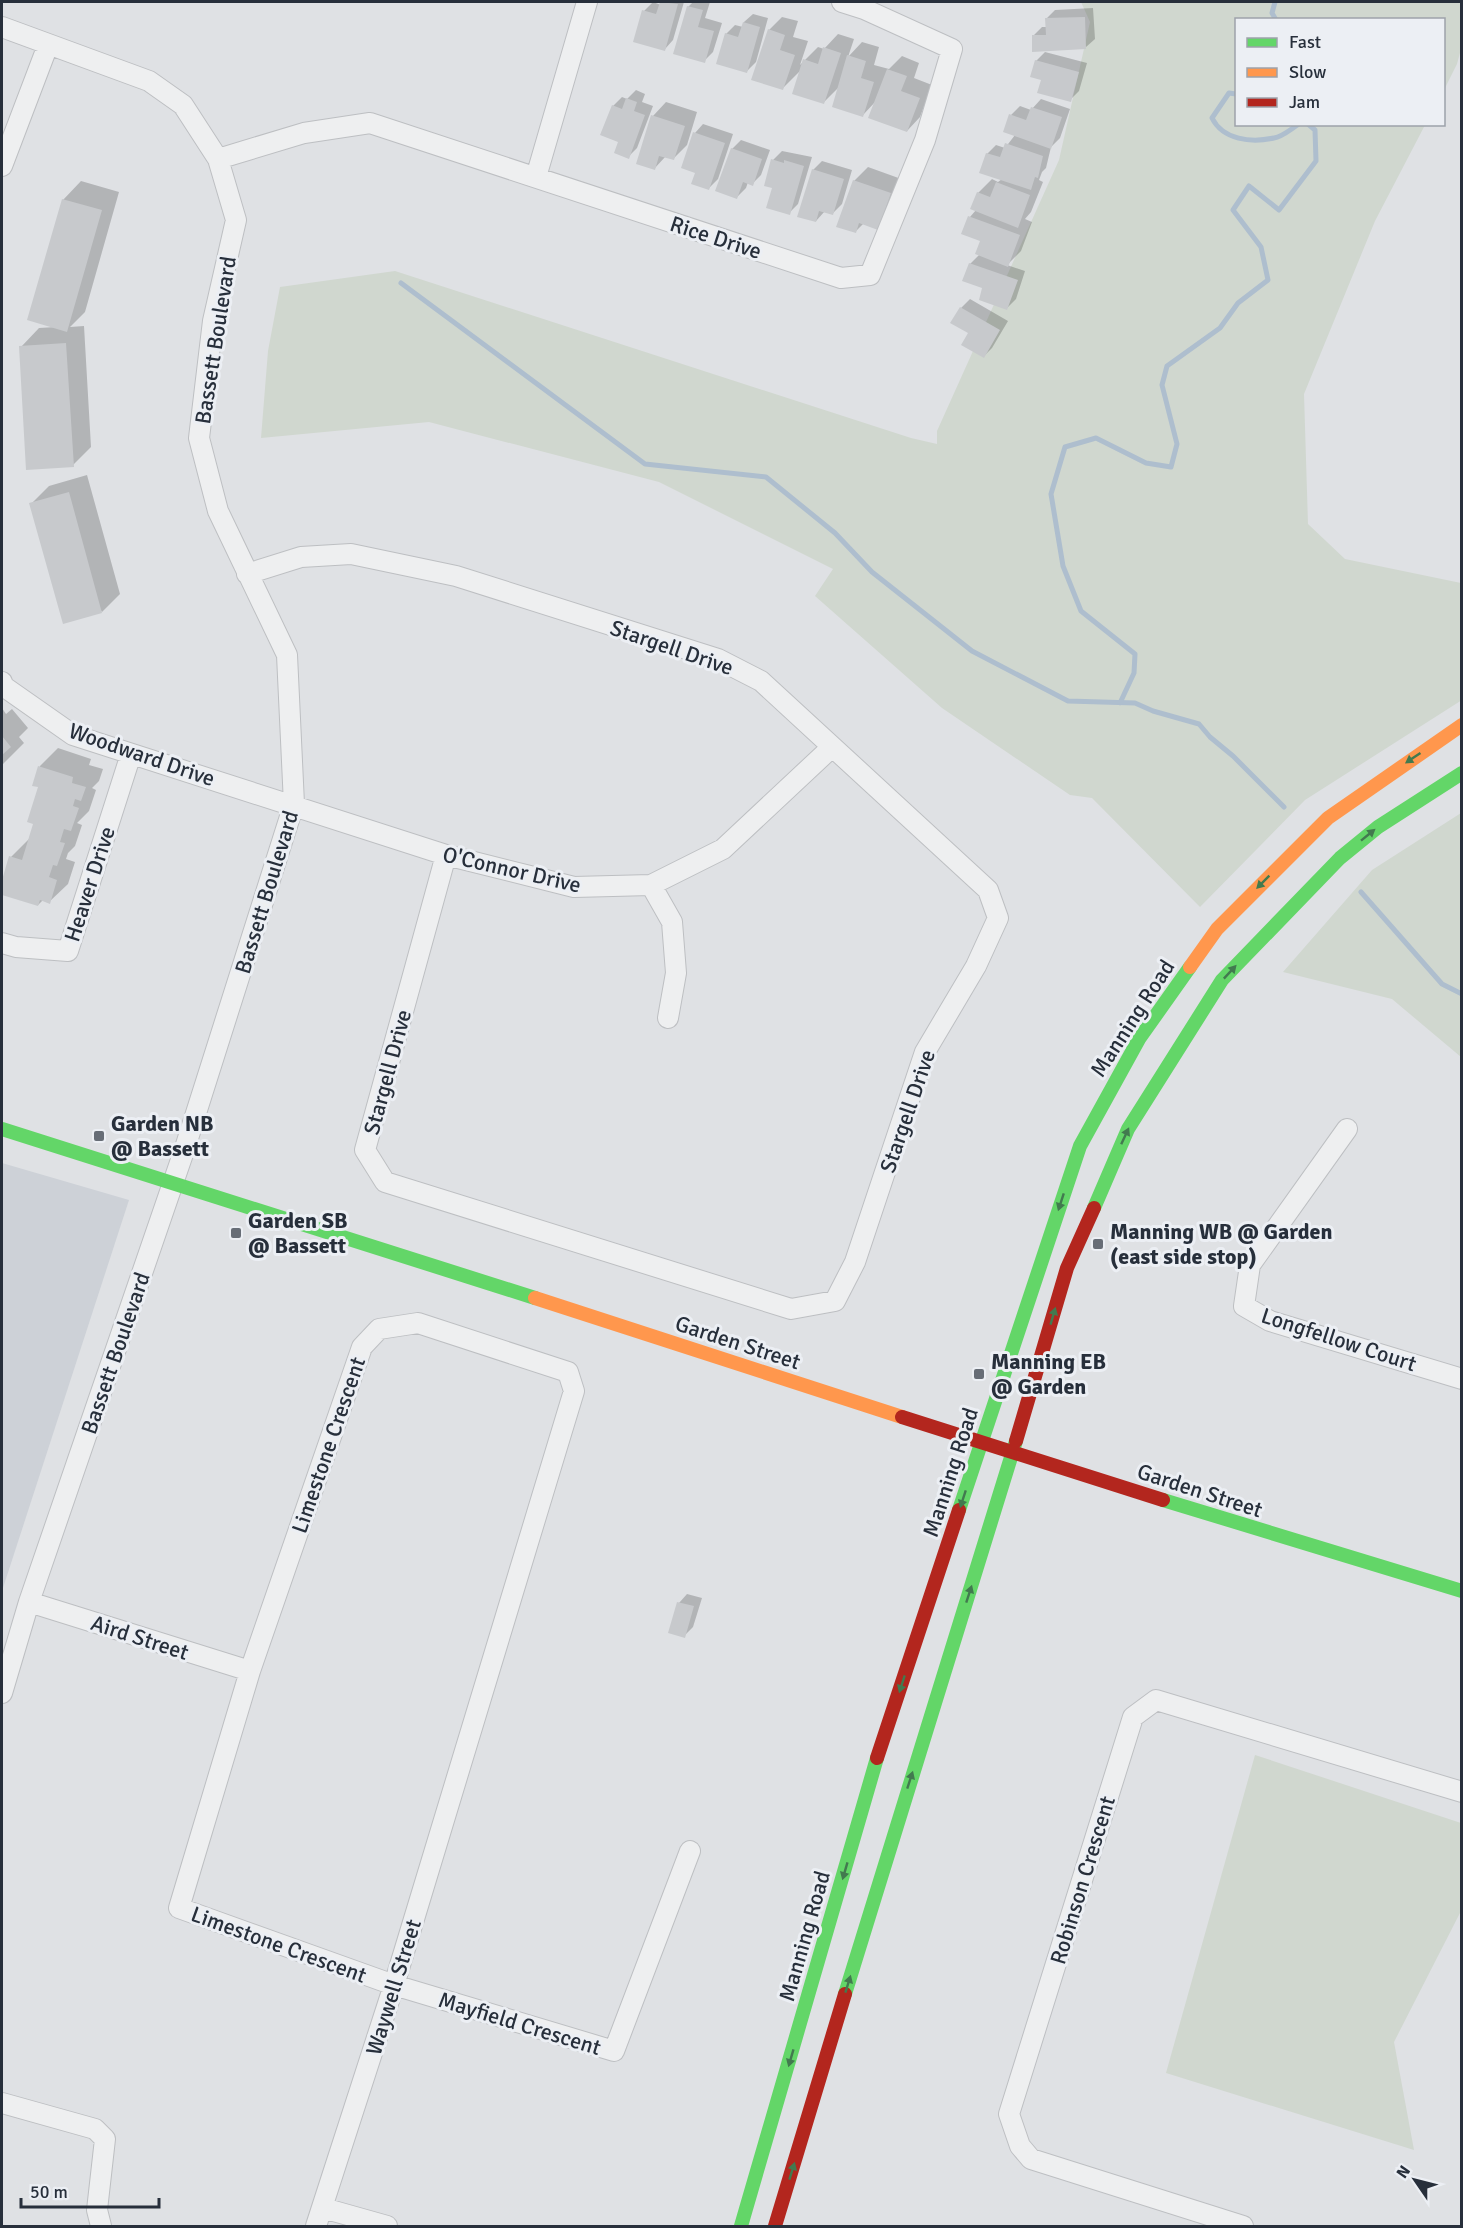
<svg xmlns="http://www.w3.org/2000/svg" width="1463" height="2228" font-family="Signika,sans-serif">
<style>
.built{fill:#cdd1d7}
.green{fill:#d0d7cf}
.shadow{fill:#0003}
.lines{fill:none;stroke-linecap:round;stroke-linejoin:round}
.stream{stroke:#aebece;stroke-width:5}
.building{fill:#c7c9cc}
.street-casing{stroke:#bdbfc2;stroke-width:22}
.street{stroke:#eeeff0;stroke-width:20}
.fast{stroke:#63d668;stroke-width:14}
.slow{stroke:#ff974d;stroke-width:14}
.jam{stroke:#b3261e;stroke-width:14}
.oneway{fill:#427a4f}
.poi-dot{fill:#676d76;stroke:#eceff4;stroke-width:2}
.labels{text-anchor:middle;stroke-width:6;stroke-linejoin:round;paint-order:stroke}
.street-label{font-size:22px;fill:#272f3b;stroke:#eceff4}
.poi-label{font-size:22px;font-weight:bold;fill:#272f3b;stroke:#eceff4;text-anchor:start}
</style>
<rect width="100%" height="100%" fill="#dfe1e4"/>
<path class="built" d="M2,1163L129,1200L2,1591Z"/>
<path class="green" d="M1081,2H1461V49L1457,64L1444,90V20H1236V124L1425,125L1375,221L1304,394L1308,524L1345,559L1461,583L1462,700L1305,800L1200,907L1092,798L1070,795L942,708L815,596L833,569L659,482L429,422L261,438L268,351L280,287L395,271L911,438L937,444V431L1059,160L1090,22Z
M1461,813V1057L1392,999L1283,972L1372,870Z
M1255,1755L1461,1823V1911L1394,2042L1414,2150L1166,2073Z"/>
<path class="shadow" d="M653,2L661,5V2H684L673,40L665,49L644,11Z
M693,2H710L705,18L722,23L713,52L704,61L688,7Z
M1093,8L1095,39L1086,47L1033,36L1042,27H1047L1046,19L1055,10Z
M753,14L768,18L756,62L747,71L726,34L735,25L743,27L744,22Z
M782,17L798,21L793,37L808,41L800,65L818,47L824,49L838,34L854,39L848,57L862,42L879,47L874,65L889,69L902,56L919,63L914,78L932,85L920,117L907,131L876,101L863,115L839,87L824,102L801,70L783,88L769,30Z
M1045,52L1087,63L1079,91L1070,100L1042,79L1036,61Z
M636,90L645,94L642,102L653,106L637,148L628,157L620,141L613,106L622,97L627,99Z
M1041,99L1070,109L1060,138L1051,147L1046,168L1042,172L1039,180L1043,182L1031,212L1025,219L1032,222L1021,251L1007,265L1025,271L1016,299L1007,308L984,287L970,264L980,254L982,240L963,233L970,217L976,210L978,193L992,179L998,182L1002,179L987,154L996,145L1005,148L1015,135L1011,115L1020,106L1031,110Z
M666,102L697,112L687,145L673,159L666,156L654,169L653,116Z
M703,124L733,134L718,179L709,188L697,172L695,133Z
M741,140L770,150L761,175L752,184L748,182L746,188L737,197L732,149Z
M782,151L812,157L798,204L789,213L774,187L773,160Z
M822,161L852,170L842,204L833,213L825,211L816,221L813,170Z
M868,167L904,180L891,215L878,228L864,223L855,232L854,181Z
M81,181L119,192L85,312L70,327L84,326L91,447L73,465L21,347L39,328L56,327L63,200Z
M970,299L1008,321L992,348L983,357L970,333L961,308Z
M87,475L120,594L102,612L31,504L49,486Z
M2,708L6,714L12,709L28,728L19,737L24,743L2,765Z
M58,748L91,759L89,765L103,769L99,781L92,788L96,790L89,811L77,823L82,825L75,846L68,853L66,859L75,862L68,884L49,902L43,900L38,905L2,893V885L11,857L29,839L35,823L40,786L34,785L40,766Z
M687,1594L702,1598L693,1627L684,1636L679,1603Z"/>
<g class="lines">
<path class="stream" d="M1275,2L1272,13L1276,20
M1236,94L1229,93L1212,118C1223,140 1251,143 1274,138C1282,137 1291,129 1299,124
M401,283L645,464L766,477L835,533L872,572L972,651L1068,701L1135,703L1153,711L1199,724L1210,737L1233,756L1284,807
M1120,703L1134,673L1135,654L1081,611L1063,566L1051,494L1065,447L1096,438L1146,463L1171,467L1177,444L1162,385L1167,366L1220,328L1238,303L1268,280L1261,247L1233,210L1249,186L1279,210L1316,161L1315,130L1308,124
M1361,892L1442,984L1462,994"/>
</g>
<path class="building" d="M660,2L678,4L665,51L633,42L642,10L656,14Z
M687,6L703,10L698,27L714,31L705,63L673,54Z
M1085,17L1086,49L1032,52V35H1046L1045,18Z
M743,22L760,27L747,73L716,64L725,33L738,37Z
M768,29L785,35L780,50L795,55L783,90L751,80Z
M823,47L841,53L824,104L792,94L803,59L818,64Z
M847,55L866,61L861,78L874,82L863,117L832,107Z
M1035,60L1079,72L1071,102L1037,93L1041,80L1030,77Z
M887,69L907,76L901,91L920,98L907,132L868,118Z
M626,98L637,102L634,111L645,115L629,159L614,153L618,142L600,135L612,105L622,109Z
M1031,107L1062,117L1051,149L1003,132L1009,114L1026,120Z
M651,115L685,126L674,160L659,156L655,170L636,164Z
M693,132L725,143L709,190L691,184L695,173L681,168Z
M1005,143L1043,156L1038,178L1035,177L1031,190L979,173L986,153L1000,157Z
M731,148L762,159L753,186L743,182L737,199L715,191Z
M771,159L784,163V160L804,166L790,215L766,208L772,188L764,186Z
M812,169L844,179L833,215L819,211L816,222L797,217Z
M853,180L891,193L878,230L859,223L856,233L836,227Z
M996,182L1030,195L1018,228L970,209L977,192L990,197Z
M62,199L102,210L67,332L27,320Z
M968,216L1020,235L1008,267L975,254L980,241L961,234Z
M969,263L1018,280L1007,310L979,300L982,288L962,281Z
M960,307L1000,330L984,358L961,345L968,333L950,323Z
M66,343L74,467L26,470L19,346Z
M69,492L102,613L63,624L29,503Z
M2,736L11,747L2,755Z
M38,766L73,777L72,783L86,787L81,801L75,799L73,806L79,808L71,831L64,829L60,842L65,843L57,866L53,865L49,877L57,880L50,904L40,900L38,906L2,895V880L9,856L22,860L33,824L27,822L38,787L32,786Z
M677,1602L694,1606L685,1638L668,1633Z"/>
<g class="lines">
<g class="street-casing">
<path id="street" d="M2,27L149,81L183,105L218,159L236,220L213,321L199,438L218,511L287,655L294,804L184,1151L29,1602L2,1693
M218,159L304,133L370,123L841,278L870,275L925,140L952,49L864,9L842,2
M2,166L48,45
M536,177L587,2
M247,574L301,557L351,554L456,576L718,659L761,681L988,890L998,918L976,966L925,1052L855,1262L835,1301L791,1309L385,1182L365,1150L446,855
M2,682L3,686L73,735L446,855L574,887L651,885L723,849L832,747
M651,885L672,922L676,973L668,1018
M2,943L16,947L68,951L131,754
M1347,1129L1250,1265L1244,1306L1270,1321L1462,1379
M29,1602L250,1671
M2,2103L95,2129L105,2139L97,2210L101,2226
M323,2208L387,2226
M316,2226L394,1985L574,1391L568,1372L418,1323L379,1329L362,1347L250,1671L179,1908L394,1985L614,2051L690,1851
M1243,2226L1031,2159L1020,2146L1009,2114L1133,1717L1156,1700L1462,1792"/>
</g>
<use href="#street" class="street"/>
<path class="fast" d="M2,1129L535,1298
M1094,1208L1128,1129L1222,980L1340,858L1378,827L1462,773
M1163,1500L1462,1591
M959,1510L1080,1146L1139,1039L1190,967
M845,1994L1016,1441
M741,2226L877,1758"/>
<path class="slow" d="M1190,967L1217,929L1328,818L1462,725
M535,1298L902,1417"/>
<path class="jam" d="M902,1417L1163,1500
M1016,1441L1067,1268L1094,1208
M877,1758L959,1510
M775,2226L845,1994"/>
</g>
<defs><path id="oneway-solid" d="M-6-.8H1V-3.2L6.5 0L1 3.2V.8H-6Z" transform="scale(1.5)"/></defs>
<g class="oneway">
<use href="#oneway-solid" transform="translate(1413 758) rotate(146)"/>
<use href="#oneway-solid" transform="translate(1368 835) rotate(-39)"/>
<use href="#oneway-solid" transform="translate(1263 882) rotate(135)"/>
<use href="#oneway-solid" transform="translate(1230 972) rotate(-47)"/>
<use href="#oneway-solid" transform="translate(1125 1136) rotate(-65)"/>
<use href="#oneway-solid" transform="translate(1061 1202) rotate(108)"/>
<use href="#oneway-solid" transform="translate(1053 1316) rotate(-74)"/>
<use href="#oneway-solid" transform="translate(963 1499) rotate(108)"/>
<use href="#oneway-solid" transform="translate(969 1594) rotate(-72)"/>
<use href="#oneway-solid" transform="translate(902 1684) rotate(108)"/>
<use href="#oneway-solid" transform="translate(910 1780) rotate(-72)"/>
<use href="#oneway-solid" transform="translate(845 1871) rotate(106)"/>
<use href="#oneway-solid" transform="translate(848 1984) rotate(-73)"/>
<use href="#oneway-solid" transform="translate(791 2058) rotate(106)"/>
<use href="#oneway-solid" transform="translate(792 2171) rotate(-73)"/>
</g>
<g class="poi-dot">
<rect x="93" y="1130" width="12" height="12" rx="3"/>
<rect x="230" y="1227" width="12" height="12" rx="3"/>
<rect x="1092" y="1238" width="12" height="12" rx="3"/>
<rect x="973" y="1368" width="12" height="12" rx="3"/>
</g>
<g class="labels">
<g class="street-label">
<text transform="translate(716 237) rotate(18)" y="8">Rice Drive</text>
<text transform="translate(215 340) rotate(-81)" y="8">Bassett Boulevard</text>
<text transform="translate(672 647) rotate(19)" y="8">Stargell Drive</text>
<text transform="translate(142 754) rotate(19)" y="8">Woodward Drive</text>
<text transform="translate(512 869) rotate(13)" y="8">O'Connor Drive</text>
<text transform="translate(89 884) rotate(-72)" y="8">Heaver Drive</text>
<text transform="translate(266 892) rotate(-73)" y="8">Bassett Boulevard</text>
<text transform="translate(1132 1018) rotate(-57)" y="8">Manning Road</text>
<text transform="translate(387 1072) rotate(-75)" y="8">Stargell Drive</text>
<text transform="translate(907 1111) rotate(-71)" y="8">Stargell Drive</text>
<text transform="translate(1339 1339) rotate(18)" y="8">Longfellow Court</text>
<text transform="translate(738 1342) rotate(18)" y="8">Garden Street</text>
<text transform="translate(115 1353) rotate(-71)" y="8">Bassett Boulevard</text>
<text transform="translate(328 1445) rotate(-71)" y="8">Limestone Crescent</text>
<text transform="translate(950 1472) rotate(-72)" y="8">Manning Road</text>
<text transform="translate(1200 1490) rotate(18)" y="8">Garden Street</text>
<text transform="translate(140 1637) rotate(18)" y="8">Aird Street</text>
<text transform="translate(1082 1880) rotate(-73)" y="8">Robinson Crescent</text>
<text transform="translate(804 1936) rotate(-74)" y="8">Manning Road</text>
<text transform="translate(279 1944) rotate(20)" y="8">Limestone Crescent</text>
<text transform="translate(393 1987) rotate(-73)" y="8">Waywell Street</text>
<text transform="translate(520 2023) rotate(17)" y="8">Mayfield Crescent</text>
</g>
<g class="poi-label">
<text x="111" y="1131">Garden NB<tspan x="111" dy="25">@ Bassett</tspan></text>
<text x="248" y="1228">Garden SB<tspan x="248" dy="25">@ Bassett</tspan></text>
<text x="1110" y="1239">Manning WB @ Garden<tspan x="1110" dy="25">(east side stop)</tspan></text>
<text x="991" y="1369">Manning EB<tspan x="991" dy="25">@ Garden</tspan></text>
</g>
</g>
<rect width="1463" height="2228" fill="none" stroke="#272f3b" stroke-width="6"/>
<rect x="1235" y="18" width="210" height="108" fill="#eceff4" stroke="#9da2aa" stroke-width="1.5"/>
<rect x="1247" y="38" width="30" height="9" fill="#63d668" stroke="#9da2aa" stroke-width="1.5"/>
<text x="1289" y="48" font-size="18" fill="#272f3b">Fast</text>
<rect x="1247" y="68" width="30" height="9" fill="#ff974d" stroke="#9da2aa" stroke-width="1.5"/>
<text x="1289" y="78" font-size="18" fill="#272f3b">Slow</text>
<rect x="1247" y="98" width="30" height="9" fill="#b3261e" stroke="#9da2aa" stroke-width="1.5"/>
<text x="1289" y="108" font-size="18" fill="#272f3b">Jam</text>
<g transform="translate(1415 2180) rotate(305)" stroke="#eceff4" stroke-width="4.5" paint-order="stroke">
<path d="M0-4.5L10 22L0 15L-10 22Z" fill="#272f3b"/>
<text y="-9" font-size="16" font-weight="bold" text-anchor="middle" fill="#272f3b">N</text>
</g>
<path d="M21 2198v9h138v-9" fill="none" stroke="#272f3b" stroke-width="3"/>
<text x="30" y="2198" font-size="18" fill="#272f3b" stroke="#eceff4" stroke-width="4.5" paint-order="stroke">50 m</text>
</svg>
